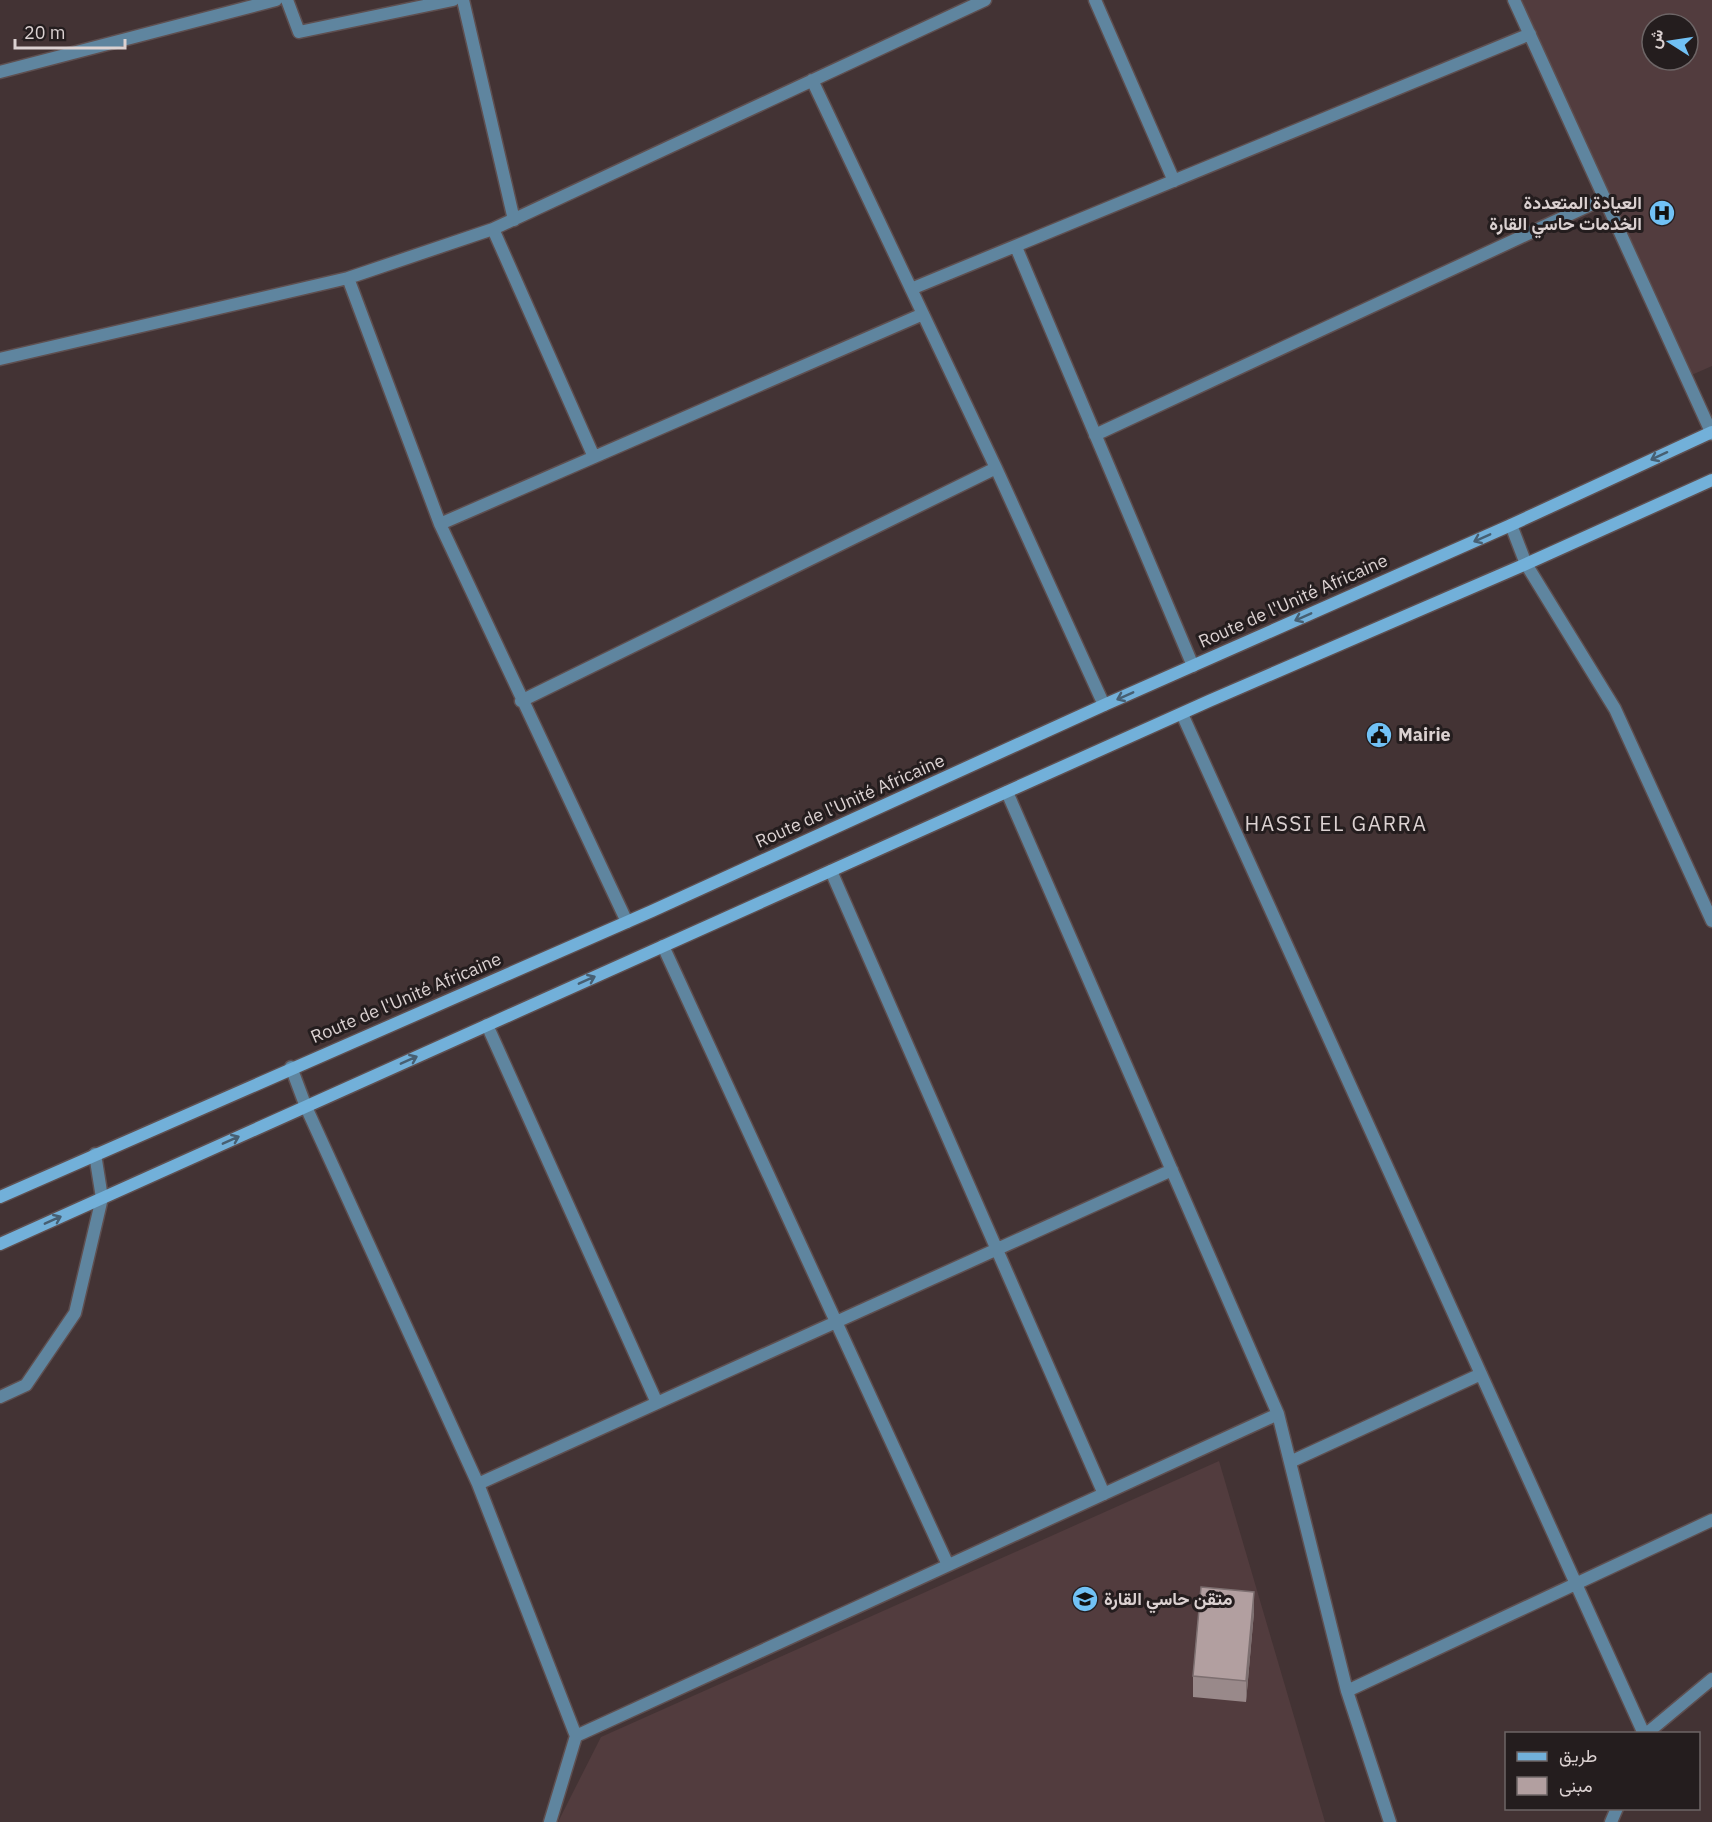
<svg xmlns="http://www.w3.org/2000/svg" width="1712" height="1822" font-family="'IBM Plex Sans',Vazirmatn,sans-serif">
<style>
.built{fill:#523c3e;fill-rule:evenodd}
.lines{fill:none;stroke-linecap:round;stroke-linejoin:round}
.lane-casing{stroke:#5e4f50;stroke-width:15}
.street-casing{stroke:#5e4f50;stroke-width:15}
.secondary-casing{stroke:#5e4f50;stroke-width:15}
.lane{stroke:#5f859f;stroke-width:12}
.street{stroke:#5f859f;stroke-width:12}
.secondary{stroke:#72b0d9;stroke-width:12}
.wall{fill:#99898a}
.shaded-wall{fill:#7d6f70}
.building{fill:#b29fa0;stroke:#7d6f70;stroke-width:1.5}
.oneway{stroke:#475f72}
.labels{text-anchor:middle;stroke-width:6;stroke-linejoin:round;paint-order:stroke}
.poi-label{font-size:18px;font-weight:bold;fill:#dbd1d1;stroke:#241d1e;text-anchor:start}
.street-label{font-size:18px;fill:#dbd1d1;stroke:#241d1e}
.quarter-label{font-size:21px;letter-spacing:1.5px;fill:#dbd1d1;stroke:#241d1e}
</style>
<rect width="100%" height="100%" fill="#433334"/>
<path class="built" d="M1514,0H1712V366L1687,377ZM1652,24H1688V60H1652Z
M1219,1461L1325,1822H558L601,1737Z"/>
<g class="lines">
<g class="lane-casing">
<path id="lane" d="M0,1397L26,1385L75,1313L102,1198L95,1154"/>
</g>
<g class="street-casing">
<path id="street" d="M287,0L299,32L453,0
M463,0L514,220
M1095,0L1174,181
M1514,0L1712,434
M0,72L276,0
M812,80L996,468L1104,705
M493,229L594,457
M1016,247L1193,666
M348,278L440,524L627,922
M911,289L1530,34
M0,359L348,278L493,229L985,0
M1095,435L1605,198
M440,524L923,314
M1511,525L1526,564L1615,709L1712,921
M521,701L996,468
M1182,714L1644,1734
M1007,792L1278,1414L1347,1691L1390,1822
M831,871L1104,1494
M663,946L948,1565
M487,1025L657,1403
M291,1067L306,1107L478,1484L576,1736L550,1822
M1290,1462L1481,1374
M478,1484L1172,1170
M1347,1691L1712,1520
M1646,1734L1712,1679
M576,1736L1278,1414
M1611,1822L1617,1808"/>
</g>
<g class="secondary-casing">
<path id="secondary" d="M0,1197L652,911L1104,705L1511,525L1712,432
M0,1244L1209,701L1526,564L1712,480"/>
</g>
<use href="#lane" class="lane"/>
<use href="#street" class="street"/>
<use href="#secondary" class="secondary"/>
</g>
<path class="wall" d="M1254,1612L1246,1702L1193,1697V1676Z"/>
<path class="shaded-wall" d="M1254,1592V1612L1246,1702V1681Z"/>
<path class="building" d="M1201,1587L1254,1592L1246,1681L1193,1676Z"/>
<defs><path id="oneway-shaft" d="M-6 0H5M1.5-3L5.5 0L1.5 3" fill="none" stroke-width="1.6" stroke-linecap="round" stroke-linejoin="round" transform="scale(1.5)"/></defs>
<g class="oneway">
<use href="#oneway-shaft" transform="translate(1659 456) rotate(155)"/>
<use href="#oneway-shaft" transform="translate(1482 538) rotate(156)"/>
<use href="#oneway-shaft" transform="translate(1303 617) rotate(156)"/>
<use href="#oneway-shaft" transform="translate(1125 696) rotate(156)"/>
<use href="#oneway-shaft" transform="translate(587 980) rotate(-24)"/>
<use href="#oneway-shaft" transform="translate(409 1060) rotate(-24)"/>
<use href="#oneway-shaft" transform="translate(231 1140) rotate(-24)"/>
<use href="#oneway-shaft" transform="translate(53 1220) rotate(-24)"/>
</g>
<defs>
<g id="hospital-disc" transform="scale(1.35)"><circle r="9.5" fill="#71c1f5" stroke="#241d1e"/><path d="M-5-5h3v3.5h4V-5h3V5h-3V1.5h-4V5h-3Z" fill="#111"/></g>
<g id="civic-disc" transform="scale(1.35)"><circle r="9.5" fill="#71c1f5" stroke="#241d1e"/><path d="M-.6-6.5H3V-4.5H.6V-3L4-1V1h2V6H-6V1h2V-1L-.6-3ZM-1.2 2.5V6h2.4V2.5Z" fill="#111"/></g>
<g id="school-disc" transform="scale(1.35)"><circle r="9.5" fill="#71c1f5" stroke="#241d1e"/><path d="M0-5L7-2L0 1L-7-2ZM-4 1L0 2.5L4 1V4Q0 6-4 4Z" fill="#111"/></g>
</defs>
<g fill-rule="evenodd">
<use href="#hospital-disc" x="1662" y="213"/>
<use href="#civic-disc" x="1379" y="735"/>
<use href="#school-disc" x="1085" y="1599"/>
</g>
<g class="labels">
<g class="poi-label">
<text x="1642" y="209" text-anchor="end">العيادة المتعددة<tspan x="1642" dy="21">الخدمات حاسي القارة</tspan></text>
<text x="1398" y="741">Mairie</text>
<text x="1104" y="1605">متقن حاسي القارة</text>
</g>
<g class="street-label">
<text transform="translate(1293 601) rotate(-24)" y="6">Route de l'Unité Africaine</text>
<text transform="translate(850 801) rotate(-24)" y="6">Route de l'Unité Africaine</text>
<text transform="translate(406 998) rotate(-23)" y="6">Route de l'Unité Africaine</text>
</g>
<g class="quarter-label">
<text x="1336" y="831">HASSI EL GARRA</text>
</g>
</g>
<rect x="1505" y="1732" width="195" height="78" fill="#241d1e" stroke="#6d6566" stroke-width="1.5"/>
<rect x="1517" y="1752" width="30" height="9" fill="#72b0d9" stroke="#6d6566" stroke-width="1.5"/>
<text x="1559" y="1762" font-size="18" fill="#dbd1d1">طريق</text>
<rect x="1517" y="1777" width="30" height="18" fill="#b29fa0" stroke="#6d6566" stroke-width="1.5"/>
<text x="1559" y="1792" font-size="18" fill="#dbd1d1">مبنى</text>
<g transform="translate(1670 42) rotate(282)"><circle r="28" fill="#241d1e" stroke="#6d6566" stroke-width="1.5"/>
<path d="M0-4.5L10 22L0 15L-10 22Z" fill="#71c1f5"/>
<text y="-9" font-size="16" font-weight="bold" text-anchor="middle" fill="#dbd1d1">ش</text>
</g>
<path d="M15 39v9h110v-9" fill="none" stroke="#dbd1d1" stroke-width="3"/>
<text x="24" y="39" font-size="18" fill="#dbd1d1" stroke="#241d1e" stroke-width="4.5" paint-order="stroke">20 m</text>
</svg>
